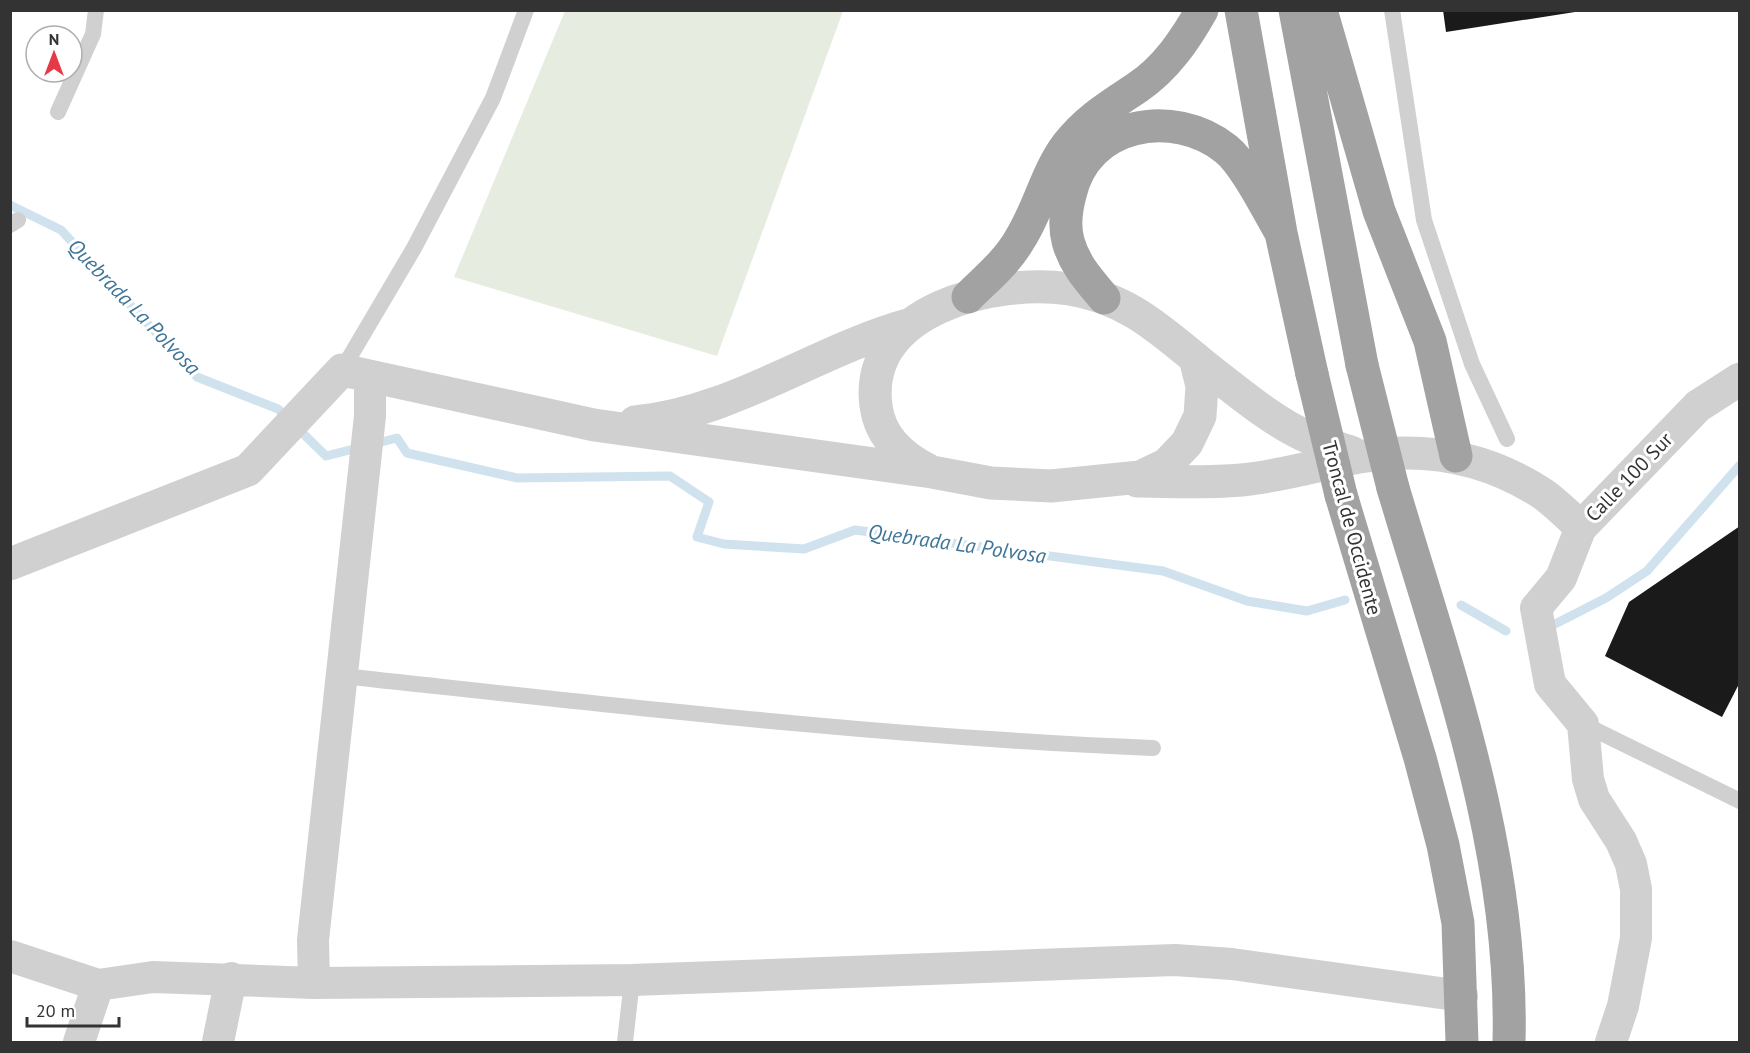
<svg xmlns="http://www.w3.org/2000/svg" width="1750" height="1053" font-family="'PT Sans',sans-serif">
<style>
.green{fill:#e6ecdf}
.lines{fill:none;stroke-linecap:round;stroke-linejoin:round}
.stream{stroke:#cfe2ee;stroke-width:9}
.building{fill:#1a1a1a}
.service{stroke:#d0d0d0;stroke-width:16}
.minor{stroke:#d0d0d0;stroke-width:32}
.tertiary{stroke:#d0d0d0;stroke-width:33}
.trunk{stroke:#a2a2a2;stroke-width:33}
.trunk-bridge{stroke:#a2a2a2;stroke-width:33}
.labels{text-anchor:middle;stroke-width:6;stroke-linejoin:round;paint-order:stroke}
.street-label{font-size:20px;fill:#333;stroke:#fff}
.water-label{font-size:21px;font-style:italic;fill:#3f7597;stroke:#fff}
</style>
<rect width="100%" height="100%" fill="#fff"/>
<path class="green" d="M565,11H843L717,356L454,277Z"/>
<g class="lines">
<path class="stream" d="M10,205L61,230L197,377L278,409L326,456L397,438L407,453L517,478L670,476L709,502L697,537L724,544L804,549L855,530L1163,571L1247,601L1307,611L1345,600
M1461,605L1506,631
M1555,624L1606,598L1647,571L1740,465"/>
</g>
<path class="building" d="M1443,10H1575V12L1446,32Z
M1740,526V682L1722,717L1605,656L1629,602Z"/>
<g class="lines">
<path class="service" d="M1392,10L1424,220L1472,364L1507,439
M58,112L93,34L96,10
M10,225L18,220
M342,370L414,248L493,98L526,10
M342,676C612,705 881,737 1153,748
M1583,724L1740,801
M625,1042L632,980"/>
<path class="minor" d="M370,376V416L313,940L314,983L632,980L1175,960L1232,964L1462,996
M1581,527L1561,578L1536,608L1550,684L1583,724L1588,779L1594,799L1621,841L1631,864L1636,889V938L1623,1006L1611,1042
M10,956L98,985L153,977L314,983
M79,1042L98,985
M218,1042L231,978"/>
<path class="tertiary" d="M635,422C732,413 816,351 908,325
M928,470C901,456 880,437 876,406C863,309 996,278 1069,289C1134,299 1167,337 1216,375C1244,397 1277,424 1310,438C1324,444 1339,448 1353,453
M1137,481C1172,482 1207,483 1242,480C1282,476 1321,464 1359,457C1425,446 1487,457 1543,494C1556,503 1568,516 1581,527L1698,406L1740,379
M10,564L248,470L342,370L594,425L932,472L991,483L1051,486L1140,477L1167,464L1187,443L1200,416L1202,386L1195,358"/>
<path class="trunk" d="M1241,10L1281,233L1312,374
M1295,10L1362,365
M1321,10L1379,211L1430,341L1456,456
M968,297C986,279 1007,262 1020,239C1039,209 1046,173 1067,145C1087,119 1111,105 1138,87C1166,68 1185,40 1202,10
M1104,298C1089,280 1074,264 1068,241C1064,226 1066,210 1070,195C1086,122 1173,107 1226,149C1245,164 1268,211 1281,233
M1393,488C1447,669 1514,852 1509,1042
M1341,495L1420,758L1443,845L1458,923L1462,1042"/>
<path class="trunk-bridge" d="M1362,365L1393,488
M1312,374L1341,495"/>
</g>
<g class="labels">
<g class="street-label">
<text transform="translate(1629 477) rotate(-46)" y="7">Calle 100 Sur</text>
<text transform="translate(1352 528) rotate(75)" y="7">Troncal de Occidente</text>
</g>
<g class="water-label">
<text transform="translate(134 307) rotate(46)" y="7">Quebrada La Polvosa</text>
<text transform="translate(957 544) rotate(8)" y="7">Quebrada La Polvosa</text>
</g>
</g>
<rect width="1750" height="1053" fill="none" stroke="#333333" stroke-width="24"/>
<g transform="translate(54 54)"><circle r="28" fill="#ffffff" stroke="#adadad" stroke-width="1.5"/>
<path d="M0-4.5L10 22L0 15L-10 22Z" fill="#e63946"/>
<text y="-9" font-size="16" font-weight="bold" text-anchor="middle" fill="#333333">N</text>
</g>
<path d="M27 1017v9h92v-9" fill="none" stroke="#333333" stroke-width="3"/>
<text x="36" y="1017" font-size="18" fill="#333333" stroke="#ffffff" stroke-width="4.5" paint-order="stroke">20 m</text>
</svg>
